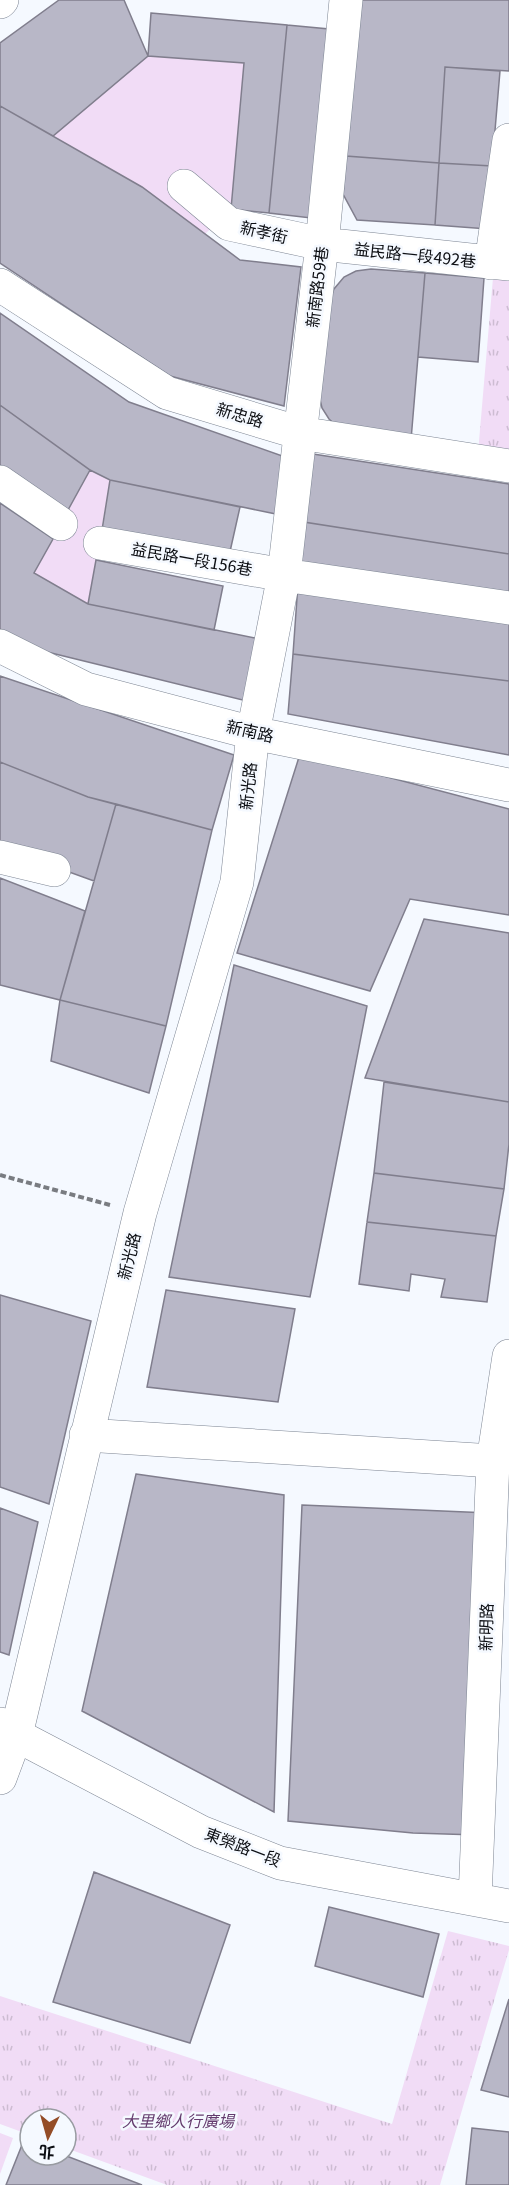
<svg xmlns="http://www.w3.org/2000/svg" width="509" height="2185" font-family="Georgia,'Noto Sans TC',serif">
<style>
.park{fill:url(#park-tufts)}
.garden{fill:#f1dcf6}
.building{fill:#b8b7c7;stroke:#807e8d;stroke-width:1.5}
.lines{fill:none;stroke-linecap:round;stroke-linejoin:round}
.minor-casing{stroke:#7d8593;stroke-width:34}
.path{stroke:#797c81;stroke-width:4;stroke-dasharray:6 3;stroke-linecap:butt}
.minor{stroke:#fff;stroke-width:33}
.labels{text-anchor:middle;stroke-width:5;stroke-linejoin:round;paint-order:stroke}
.street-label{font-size:16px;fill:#0c0e13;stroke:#f5f9ff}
.park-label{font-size:16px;font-style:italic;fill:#643b6e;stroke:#f5f9ff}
</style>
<defs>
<pattern id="park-tufts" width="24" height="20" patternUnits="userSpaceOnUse" patternTransform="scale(1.5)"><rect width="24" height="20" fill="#f1dcf6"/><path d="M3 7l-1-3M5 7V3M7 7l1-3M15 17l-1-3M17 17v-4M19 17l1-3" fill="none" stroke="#cdbcd2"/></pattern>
</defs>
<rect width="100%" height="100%" fill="#f5f9ff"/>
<path class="park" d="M494,266L509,267V457L478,453Z
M448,1931L509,1946V1950L440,2185H167L66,2148V2119H30V2135L0,2124V1996L392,2124Z"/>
<path class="garden" d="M148,56L244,63L231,209L205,234L142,187L53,136Z
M90,470L110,480L88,604L34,573Z
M0,2133L13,2138L0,2174Z"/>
<path class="building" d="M59,0H124L148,56L53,136L0,106V43Z
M359,0H509V71L445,67L439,163L346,156Z
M151,13L287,25L269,213L231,209L244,63L148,56Z
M287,25L329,29L311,218L269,213Z
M445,67L500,71L492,166L439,163Z
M0,106L142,187L240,260L301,267L284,406L170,376L0,263Z
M346,156L439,163L435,225L357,220L343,194Z
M439,163L492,166L488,229L435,225Z
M371,269L425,273L411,440L339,428L329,419L322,408L319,395L329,301L334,289L344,277L356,271Z
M425,273L484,278L478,362L418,357Z
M0,313L129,402L288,458L281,515L110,480L90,470L0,405Z
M0,405L90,470L68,510L0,465Z
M313,454L509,484V554L304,522Z
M110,480L240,507L229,556L102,530Z
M0,503L53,539L34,573L88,604L265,640L259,704L31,648L0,629Z
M304,522L509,554V600L297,569Z
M96,560L223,586L214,630L88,604Z
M298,584L509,614V681L293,654Z
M293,654L509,681V755L288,714Z
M0,676L234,755L212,830L88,797L0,762Z
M300,754L509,809V915L410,899L370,991L237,953Z
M0,762L88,797L116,804L94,881L0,847Z
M116,804L212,830L166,1026L60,1000Z
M0,878L85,911L60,1000L0,985Z
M424,919L509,933V1102L365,1078Z
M234,965L367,1006L310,1297L169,1277Z
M60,1000L166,1026L149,1093L51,1061Z
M384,1082L509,1102V1144L504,1189L374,1173Z
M374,1173L504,1189L496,1236L367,1222Z
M367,1222L496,1236L487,1302L441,1297L445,1279L411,1274L409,1291L359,1284Z
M166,1290L295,1309L278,1402L147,1387Z
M0,1295L91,1321L49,1504L0,1487Z
M136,1474L284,1495L274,1812L82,1711Z
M302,1505L489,1513L477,1835L413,1833L288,1821Z
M0,1508L38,1522L9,1655L0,1652Z
M94,1872L230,1925L190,2043L53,2002Z
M329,1907L439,1934L423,1997L315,1966Z
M509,1999V2097L481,2090Z
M472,2128L509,2132V2185H466Z
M24,2140L30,2142V2155H64L142,2185H6Z"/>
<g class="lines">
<g class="minor-casing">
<path id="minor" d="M0,2L2,0
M184,186L229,224L322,244L509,264
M491,263L509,140
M0,285L167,393L300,433L509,466
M0,482L61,524
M100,543L284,575L509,608
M0,646L86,689L253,733L509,785
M0,857L54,870
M86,1435L493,1461
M0,1724L16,1735L201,1832L280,1863L509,1906
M0,1778L16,1735L140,1213L237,882L253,733L284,575L322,244L346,0
M475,1899L493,1461L509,1356"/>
</g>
<path class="path" d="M0,1175L110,1205"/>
<use href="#minor" class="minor"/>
</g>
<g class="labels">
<g class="street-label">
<text transform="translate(264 232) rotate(13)" y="6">新孝街</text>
<text transform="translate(415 255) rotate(6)" y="6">益民路一段492巷</text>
<text transform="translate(317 287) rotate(-83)" y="6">新南路59巷</text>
<text transform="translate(240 415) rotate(17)" y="6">新忠路</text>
<text transform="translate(192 559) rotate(10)" y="6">益民路一段156巷</text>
<text transform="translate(250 731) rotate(13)" y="6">新南路</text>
<text transform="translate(248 786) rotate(-84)" y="6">新光路</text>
<text transform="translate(129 1256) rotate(-76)" y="6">新光路</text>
<text transform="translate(486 1627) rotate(-88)" y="6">新明路</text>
<text transform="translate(243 1847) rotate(21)" y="6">東榮路一段</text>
</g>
<g class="park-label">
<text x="178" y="2127">大里鄉人行廣場</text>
</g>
</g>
<g transform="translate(48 2137) rotate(185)"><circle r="28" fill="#f5f9ff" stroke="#989ba1" stroke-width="1.5"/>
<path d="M0-4.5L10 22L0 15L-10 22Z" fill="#944d27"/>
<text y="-9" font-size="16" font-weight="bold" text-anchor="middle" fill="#0c0e13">北</text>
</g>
</svg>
